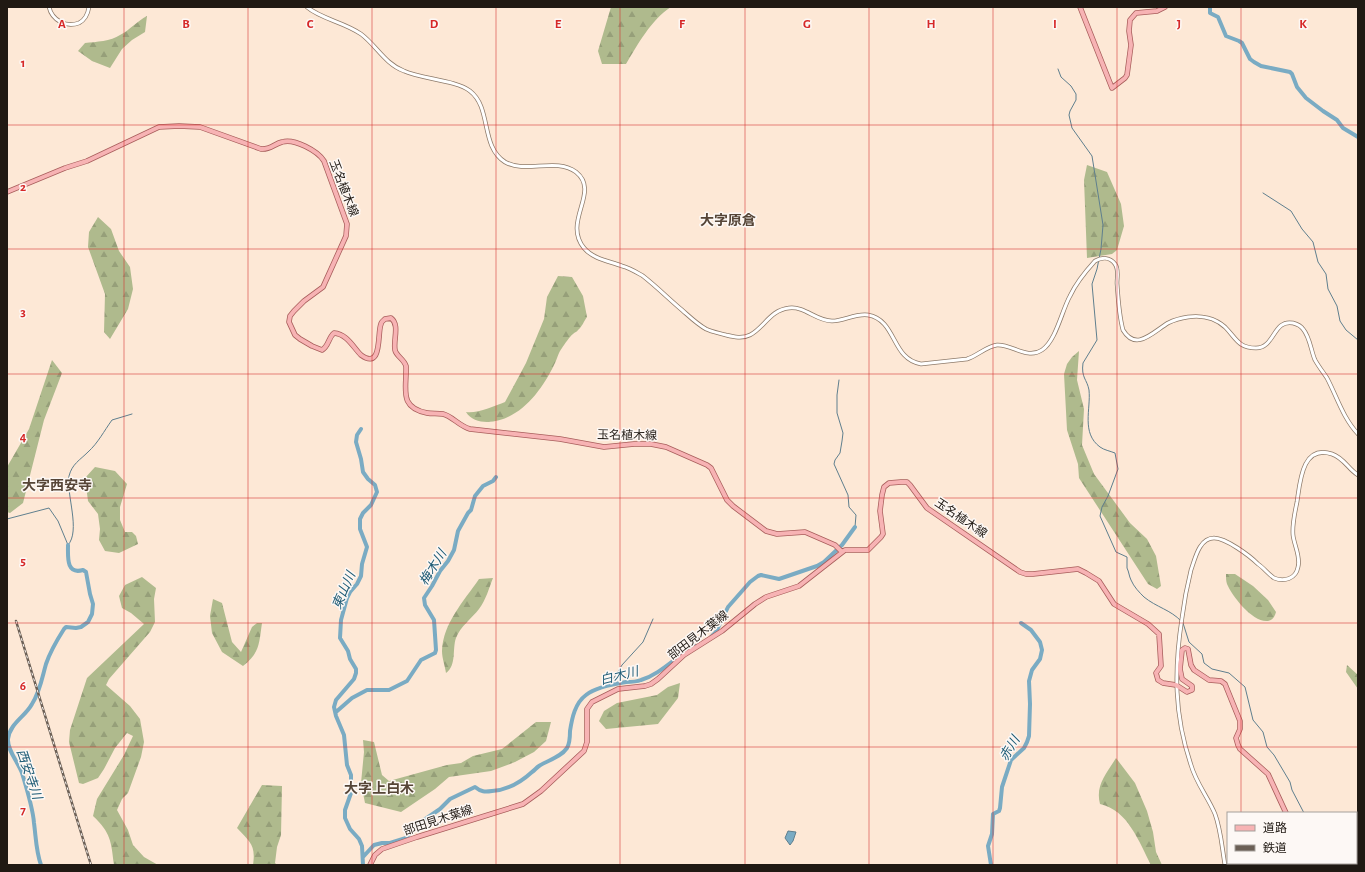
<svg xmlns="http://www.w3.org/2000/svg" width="1365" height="872" font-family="'Alegreya Sans','Noto Sans JP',sans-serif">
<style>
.forest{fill:url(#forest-firs)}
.water{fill:url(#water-ripples);stroke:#5f7f8e}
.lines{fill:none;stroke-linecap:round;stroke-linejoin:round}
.stream{stroke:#5f7f8e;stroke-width:1}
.river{stroke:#7aabc3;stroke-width:4}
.minor-casing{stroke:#8d7a6a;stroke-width:4.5}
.major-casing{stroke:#a85d5b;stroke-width:5.5}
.minor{stroke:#fff;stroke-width:3}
.major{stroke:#f7b3b4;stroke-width:4}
.rail-casing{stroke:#6b5f55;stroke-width:2.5}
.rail{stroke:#fdf8f5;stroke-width:1;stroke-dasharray:3;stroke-linecap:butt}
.grid{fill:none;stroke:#d62828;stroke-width:1;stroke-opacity:0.55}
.labels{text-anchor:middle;stroke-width:3;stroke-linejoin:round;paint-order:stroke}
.street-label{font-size:12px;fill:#201913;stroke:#fdf8f5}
.water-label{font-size:13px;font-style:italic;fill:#215d77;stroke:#fdf8f5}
.quarter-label{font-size:14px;font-weight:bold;fill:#564537;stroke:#fdf8f5}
.grid-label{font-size:13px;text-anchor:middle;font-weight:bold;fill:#d62828;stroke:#fdf8f5;stroke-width:3;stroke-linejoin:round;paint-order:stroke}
</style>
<defs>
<pattern id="forest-firs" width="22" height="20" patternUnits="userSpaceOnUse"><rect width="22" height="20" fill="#afba8d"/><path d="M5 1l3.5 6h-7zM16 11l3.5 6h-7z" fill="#969f79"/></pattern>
<pattern id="water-ripples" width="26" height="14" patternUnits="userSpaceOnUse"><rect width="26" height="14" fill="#7aabc3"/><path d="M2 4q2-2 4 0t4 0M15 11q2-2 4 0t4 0" fill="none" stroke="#648a9d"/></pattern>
</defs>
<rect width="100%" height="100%" fill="#fde8d6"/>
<path class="forest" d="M611,7H671C651,20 638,44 626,64H602L598,51Z
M147,16L145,32L132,40L122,49L110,68L92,61L78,51L85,43C96,42 111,41 120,35C130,30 137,21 147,16Z
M1087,165L1107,172L1121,204L1124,226L1117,250L1112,254L1087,258L1084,180Z
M98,217L111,229L119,251L130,267L133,289L128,309L110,339L104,332L105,294L88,247L89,232Z
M558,276L572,277L583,296L587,317C584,321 582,327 578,330C577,332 575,332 573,334C569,337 565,344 562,348C558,353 557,360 554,365C541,392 519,421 487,422C479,422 470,419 466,412C476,414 495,406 505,402L526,363L544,319L547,297Z
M1079,351L1077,380L1084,409L1082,445L1094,474L1130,523L1147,539L1156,556L1161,586L1157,589L1148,584L1079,478L1078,464L1067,430L1064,374L1067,364L1072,357Z
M52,360L62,373L44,420L23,503L10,513L7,512V467L29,429Z
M95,467L115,471L127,484L120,507V520L125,532H132L136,536L138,544L119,553L105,551L99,540L100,529L98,514L88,501L85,478Z
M1226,574H1235L1253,586L1268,600L1276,612C1275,616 1273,620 1268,621C1253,623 1232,596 1227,584C1226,581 1226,578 1226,574Z
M142,577L156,588L154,599L155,622L150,632L109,679L106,685L130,706L140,719L144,742L141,757L128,793L122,799L117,810L128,830L133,845L144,857L158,865H114C111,841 111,833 93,816L97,799L124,755L133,736L127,733L115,748L104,769L98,778L83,784L79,783L69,742L70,730L87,678L144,624L131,613L122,608L119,596L125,585Z
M493,578C489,588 486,600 479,609C472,618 460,627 456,638C452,649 457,665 446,673C445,666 442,658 442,651C443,623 464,601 479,579Z
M213,599L222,603L232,642L241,652L252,627L257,623H262C259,643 260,653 243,666L222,652L212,633L210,616Z
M1347,665L1358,675V689L1346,672Z
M680,683L678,698L658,724L606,729L599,721L604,711L617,703L657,695L668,687Z
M536,722H551L546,741L534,752L515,762L491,771L449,777L435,789L401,812L365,803L361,783L364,752L363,740L374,742L382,775L389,781L447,765L461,763L473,756L502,749Z
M1116,758L1135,783L1147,811L1153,832L1156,852L1162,865H1151C1139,842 1128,810 1100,804C1095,785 1107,773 1116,758Z
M262,785L282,786L281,835L277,847L275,863L277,865H253C256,845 250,842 237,828Z"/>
<path class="water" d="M788,831L796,832L793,841L790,845L785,838Z"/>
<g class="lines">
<path class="stream" d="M1058,69L1061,77L1071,86L1076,94V100L1070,111L1069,115L1072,128L1092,156L1103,225L1101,249L1097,269L1092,284L1097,340L1083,363C1081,378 1087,379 1089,390C1091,409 1081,433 1100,447C1104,450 1110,451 1115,453L1118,469L1108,496L1102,507L1100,516L1116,552L1127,557V568C1129,572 1129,576 1131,580C1134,587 1139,592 1144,597C1156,607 1171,610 1181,621
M1263,193L1291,211L1302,229L1313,242L1318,262L1326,274L1328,289L1337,306L1340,321L1346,330L1358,340
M839,380L837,395V413L843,433L842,441L840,453L835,460L834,464L848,495L849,507L856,515L855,527
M7,519L49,508L58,521L68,545
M68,545C81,531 66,494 69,476C72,464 80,460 88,452C98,443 104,431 112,420L132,414
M1183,623L1189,642L1202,654L1204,663L1212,669L1229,673L1245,687L1253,720L1263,732L1267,747L1274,755L1290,782L1292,790L1304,813
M609,686L622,665L643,642L653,619
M1342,863L1344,865"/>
<path class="river" d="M1210,7V13L1218,17L1226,36L1239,41L1242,43L1250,59L1254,62L1261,66L1290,72L1292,74L1297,87L1306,98L1323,111L1337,120L1343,128L1358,137
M361,429L357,435L356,442L361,459L363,472L368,479L375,485L377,492L371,505L363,513L360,519V529L367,547L362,564L361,576L357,584L350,592L347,598L341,620L340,638L348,651L350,659L356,669V673L354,679L336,700L334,707L336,716L344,735L347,765L351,775V793L345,810V818L350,829L359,839L362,846L363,865
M711,637L716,632L728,607L750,582L758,576L761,575L779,579L817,566L824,562L842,545L855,527
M336,712L352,698L367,690H389L407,681L421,660L435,653L436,650L434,620L425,605L424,598L432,586L440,571L448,561L454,550L458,531L468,513L471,510L475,496L483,486L493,481L496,477
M363,857L374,845L382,843H390L406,838L412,830L424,820L440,809L450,799L475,787C481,792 485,792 492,791C508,790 520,783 532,772C535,770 536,768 539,766C548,760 560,758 567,748C570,743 570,737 570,731C572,718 575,703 586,695C596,687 613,684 626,682C631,682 636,682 641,680C661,674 676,656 695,646
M41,865C36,851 36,838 34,823C33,809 26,786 22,773C18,762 7,750 8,739C10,723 25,717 32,704C40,692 42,678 46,664C50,652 57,640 64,629L66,627L76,628L81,627L88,622L92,614L93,604L90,594L86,572L83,570C66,575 68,557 68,545
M991,865L988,846L992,834L993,814L999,811L1000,808L1002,787L1011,760L1024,748L1027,742L1029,736L1030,704L1029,681L1032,670L1040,659L1042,650L1040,642L1031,630L1021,623"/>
<g class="minor-casing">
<path id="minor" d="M49,7C52,20 66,28 79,23C85,20 88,13 89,7
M307,7C321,19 344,22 361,34C376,45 385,64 404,71C421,79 456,80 470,91C492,108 480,146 505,162C526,174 556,157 576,172C601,192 562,221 584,248C593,259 609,261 622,266C630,268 636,272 643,276C657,287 669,299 682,310C690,317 697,324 706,329C712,332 719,333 726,335C734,337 742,339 750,335C764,328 770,310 789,308C805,306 816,321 832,321C844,321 856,313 868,315C897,320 891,359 921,364L967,359C977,356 987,346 997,345C1012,344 1027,360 1042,350C1056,341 1062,310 1070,296C1076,283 1085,272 1095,261C1102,257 1110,257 1115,264C1119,269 1117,277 1117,283C1118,298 1119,315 1123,330C1136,352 1153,332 1168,323C1174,320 1181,318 1188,317C1201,315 1215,318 1225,327C1236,338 1238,348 1256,348C1275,348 1273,319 1293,323C1297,324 1301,326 1303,329C1310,337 1311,351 1315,360C1319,367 1323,372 1327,378C1337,397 1343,418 1358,434
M1225,865C1222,848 1221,830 1215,814C1208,797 1196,783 1191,765C1174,715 1174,670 1182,618C1184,602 1187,586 1191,570C1195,559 1199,538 1214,538C1226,538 1250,556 1258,564C1264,568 1268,574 1274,578C1284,582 1296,579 1298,567C1301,557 1294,545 1293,535C1292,524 1295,512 1297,502C1300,482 1302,444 1332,454C1344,458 1348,469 1358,475"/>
</g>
<g class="major-casing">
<path id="major" d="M1080,7L1112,88L1125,78L1127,75L1131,45L1129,31L1130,20L1136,13L1157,11L1165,7
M7,192L65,168L87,161L159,127L179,126L200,127L261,149C270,150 274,144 282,142C294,138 318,151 324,161L347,224L346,236L323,287L304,301L294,311L290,316L289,322L295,335L300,339L312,346L322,350C329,346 328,338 334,333C347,334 353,347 361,355C383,371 377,332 381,324C381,322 384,320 385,319L391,318C400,325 393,340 395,350C396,356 404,359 406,366C407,389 398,407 427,413C432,414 438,413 443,414C452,416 459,426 470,429L560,439L604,447L634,444H651L666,447L707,465L711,468L727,500L733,506L766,531L777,534L805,532L835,545L842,552
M1308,863L1309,865
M370,865L375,855L382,849L417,837L523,804L541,791L584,751L587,742V709L592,702L618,689L645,686L651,684L658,679L684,655L722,631L755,604L766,597L799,586L845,550H868L881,537L883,534L880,511L882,495L884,487L889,483L901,482H907L910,485L927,508L1020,572L1026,574H1033L1078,569L1086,573L1099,581L1114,604L1148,624L1159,634L1161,666L1156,673L1158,680L1163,683L1176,685L1187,692L1192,690V686L1182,679L1180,669L1182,650L1185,648L1188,649L1191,665L1194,670L1209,680L1221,681L1225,684L1240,721V729L1236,738L1238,745L1240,749L1268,774L1286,813"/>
</g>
<use href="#minor" class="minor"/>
<use href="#major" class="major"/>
<g class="rail-casing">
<path id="rail" d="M16,621L91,865"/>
</g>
<use href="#rail" class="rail"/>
</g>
<path class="grid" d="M124,7V865M248,7V865M372,7V865M496,7V865M620,7V865M745,7V865M869,7V865M993,7V865M1117,7V865M1241,7V813M7,125H1358M7,249H1358M7,374H1358M7,498H1358M7,623H1358M7,747H1358M1241,863V865"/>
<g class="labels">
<g class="street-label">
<text transform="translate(344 188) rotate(69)" y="4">玉名植木線</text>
<text transform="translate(627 435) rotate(1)" y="4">玉名植木線</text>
<text transform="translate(961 518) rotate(34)" y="4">玉名植木線</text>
<text transform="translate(698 635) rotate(-37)" y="4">部田見木葉線</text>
<text transform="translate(438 820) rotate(-18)" y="4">部田見木葉線</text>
</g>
<g class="water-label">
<text transform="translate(432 567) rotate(-58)" y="5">梅木川</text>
<text transform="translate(343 590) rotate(-67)" y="5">東山川</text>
<text transform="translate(619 675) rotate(-14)" y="5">白木川</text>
<text transform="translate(1009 748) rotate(-59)" y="5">赤川</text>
<text transform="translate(30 774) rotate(71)" y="5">西安寺川</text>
</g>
<g class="quarter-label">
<text x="728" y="225">大字原倉</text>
<text x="57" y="490">大字西安寺</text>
<text x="379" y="793">大字上白木</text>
</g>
</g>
<g class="grid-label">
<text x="62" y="28">A</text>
<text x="186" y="28">B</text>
<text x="310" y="28">C</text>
<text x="434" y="28">D</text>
<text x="558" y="28">E</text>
<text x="682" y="28">F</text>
<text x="807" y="28">G</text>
<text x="931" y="28">H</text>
<text x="1055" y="28">I</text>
<text x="1179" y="28">J</text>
<text x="1303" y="28">K</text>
<text x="23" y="67">1</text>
<text x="23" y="191">2</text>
<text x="23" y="316">3</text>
<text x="23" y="441">4</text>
<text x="23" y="565">5</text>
<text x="23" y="690">6</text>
<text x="23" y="814">7</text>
</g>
<rect width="1365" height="872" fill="none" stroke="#201913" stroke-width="16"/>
<rect x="1227" y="812" width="130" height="52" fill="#fdf8f5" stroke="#a59f9b"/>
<rect x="1235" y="825" width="20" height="6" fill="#f7b3b4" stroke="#a59f9b"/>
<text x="1263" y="832" font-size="12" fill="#201913">道路</text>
<rect x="1235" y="845" width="20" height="6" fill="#6b5f55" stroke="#a59f9b"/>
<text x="1263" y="852" font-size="12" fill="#201913">鉄道</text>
</svg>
